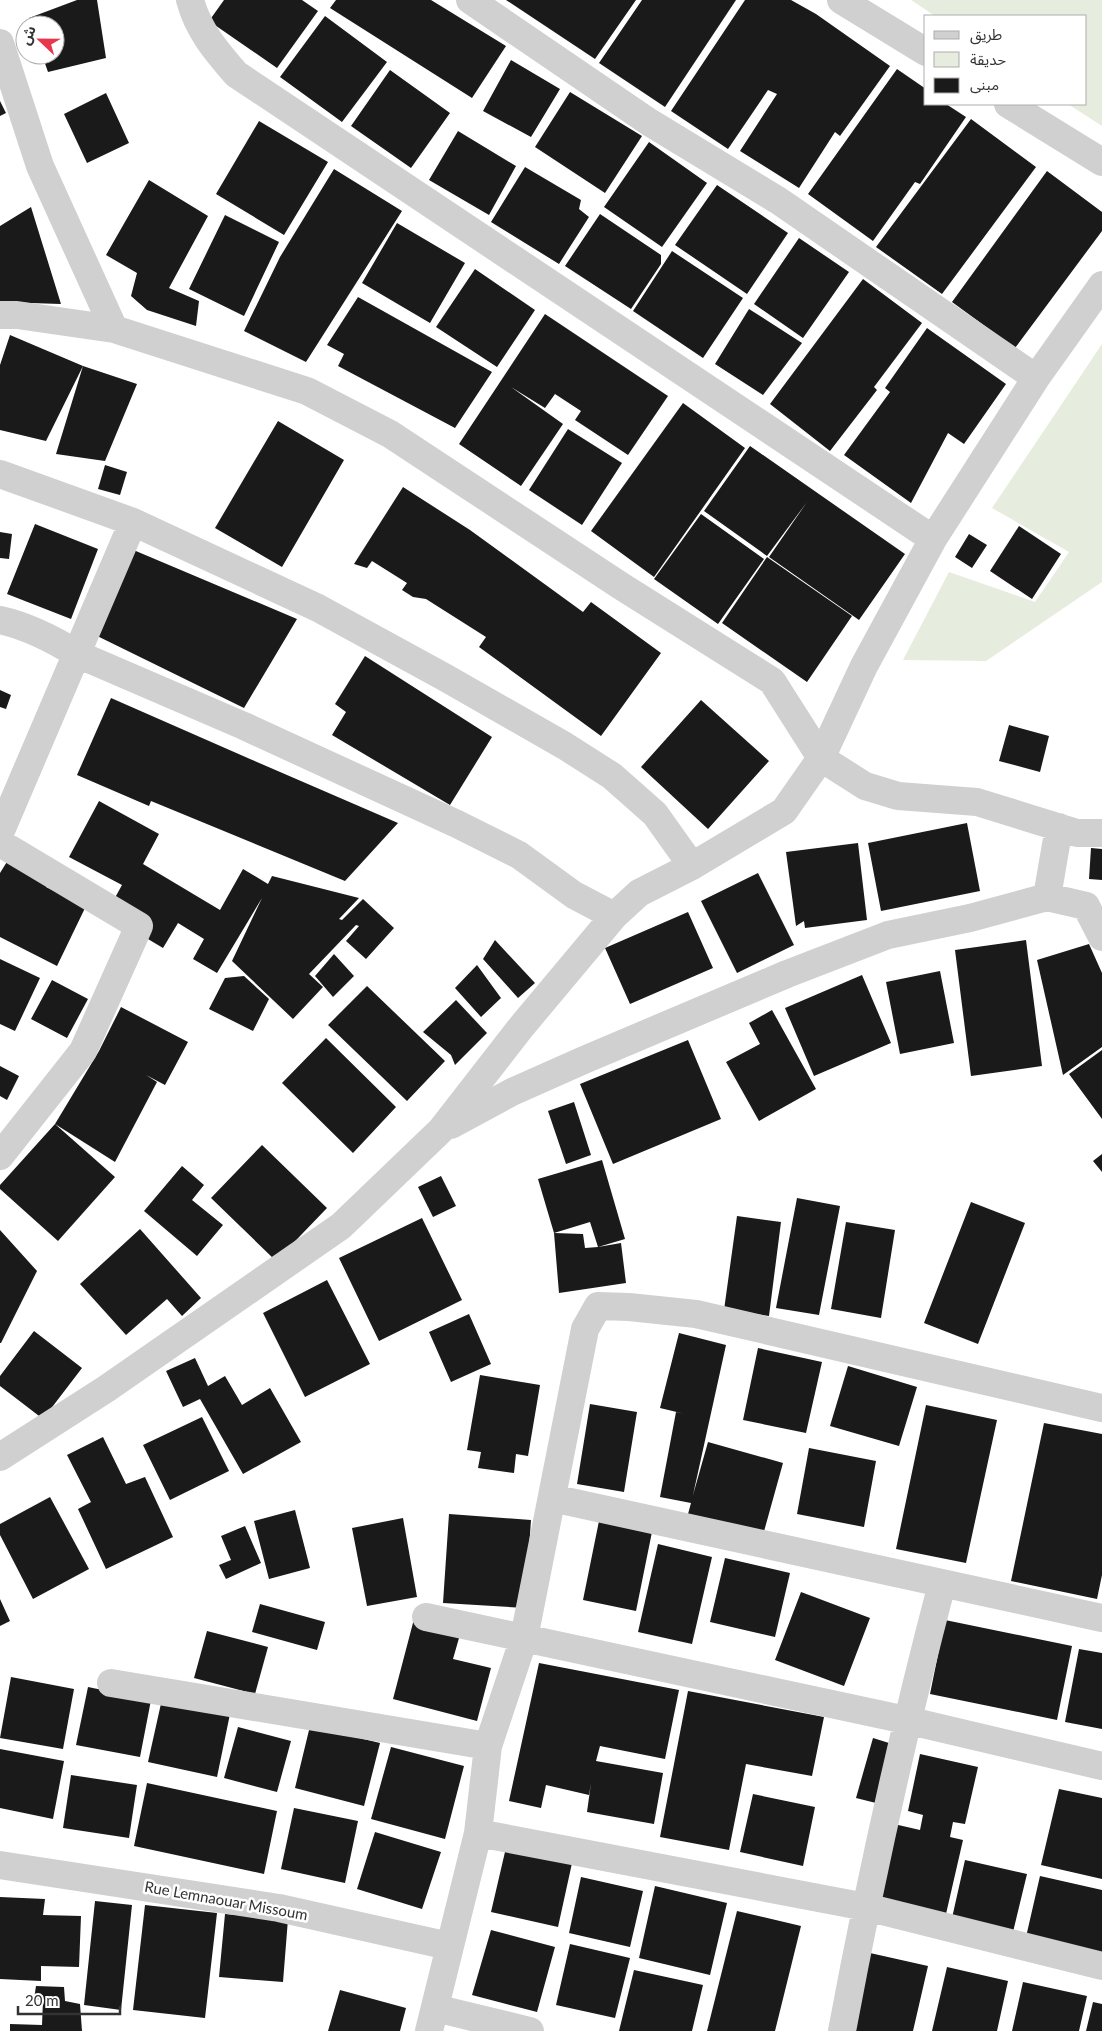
<svg xmlns="http://www.w3.org/2000/svg" width="1102" height="2031" font-family="Lato,'Noto Sans Arabic',sans-serif">
<style>
.green{fill:#e6ecde}
.building{fill:#1a1a1a}
.lines{fill:none;stroke-linecap:round;stroke-linejoin:round}
.minor{stroke:#d0d0d0;stroke-width:28}
.labels{text-anchor:middle;stroke-width:5;stroke-linejoin:round;paint-order:stroke}
.street-label{font-size:15px;fill:#333;stroke:#fff}
</style>
<rect width="100%" height="100%" fill="#fff"/>
<path class="green" d="M911,0H1102V126L1068,104H1086V16H935Z
M1102,344V582L986,661L903,660L949,572L1035,602L1069,552L992,508Z"/>
<path class="building" d="M77,0H97L106,58L48,72L42,55H55V25H31L29,18Z
M224,0H302L318,11L277,68L209,21Z
M336,0H431L506,46L472,98L330,8Z
M506,0H636L595,59Z
M642,0H736L665,107L599,63Z
M745,0H791L816,14L890,66L840,136L835,132L799,188L740,151L777,94L768,90L728,149L671,111Z
M325,16L387,62L342,122L280,77Z
M511,60L560,89L531,137L483,111Z
M897,69L926,89V104H946L966,117L920,184L915,182L873,241L808,194Z
M390,70L450,113L411,168L351,126Z
M570,92L642,136L605,193L535,147Z
M106,93L129,143L87,163L64,114Z
M0,101L6,113L0,116Z
M971,119L1036,167L942,294L876,247Z
M259,121L328,162L284,235L216,194Z
M458,131L516,166L489,215L429,180Z
M649,142L707,183L662,247L604,207Z
M525,167L581,200L579,209L589,217L559,264L491,222Z
M334,169L402,211L306,362L244,331L280,257Z
M1047,171L1102,212V231L1015,348L952,302Z
M149,180L208,216L169,288L199,301L196,326L147,310L131,296L137,273L106,255Z
M717,185L788,233L747,294L675,245Z
M31,207L61,304L0,302V226Z
M600,214L661,255V264L631,309L565,266Z
M225,215L279,242L244,316L189,289Z
M397,223L465,263L430,323L362,283Z
M799,238L849,272L803,338L754,304Z
M672,251L743,298L703,358L633,311Z
M475,269L535,310L497,367L436,327Z
M863,279L922,323L874,387L877,390L830,451L770,404Z
M358,297L492,372L455,428L338,366L344,354L327,345Z
M749,309L802,343L763,395L715,364Z
M545,314L668,396L628,455L575,420L581,411L555,394L545,408L511,387L563,424L521,486L459,444Z
M927,328L1006,384L964,444L948,433L911,503L844,455L890,392L885,388Z
M10,335L83,366L46,441L0,430V365Z
M83,366L137,384L105,461L56,454Z
M683,403L745,448L654,577L591,531Z
M278,421L344,460L282,567L215,528Z
M568,429L622,463L582,525L529,490Z
M750,446L905,554L859,620L769,557L807,502L767,556L704,511Z
M105,465L127,472L120,495L98,489Z
M403,487L470,530L583,612L591,602L661,653L601,736L479,647L486,637L426,599L413,597L402,590L407,583L372,561L367,568L354,564Z
M701,514L764,559L718,624L654,579Z
M35,524L98,549L71,619L7,594Z
M1019,526L1061,554L1032,599L990,571Z
M0,532L12,534L9,559L0,558Z
M969,534L987,545L972,568L955,557Z
M124,546L297,619L244,708L87,631Z
M767,557L852,616L807,682L722,623Z
M365,656L492,737L450,805L332,735L346,712L335,704Z
M0,690L11,695L6,709L0,707Z
M111,698L250,759L398,823L345,881L151,801L149,806L77,775Z
M701,700L769,761L708,829L641,767Z
M1009,725L1049,736L1040,772L999,761Z
M99,801L159,834L143,864L220,910L243,869L268,884L272,876L359,898L339,919L342,920L363,899L394,928L366,959L346,941L359,926L356,925L309,974L323,987L293,1019L232,961L262,898L217,973L193,959L204,939L178,923L163,948L106,914L122,885L69,857Z
M967,823L980,891L881,911L868,843Z
M858,843L867,920L805,928L804,921L796,926L786,852Z
M1091,848L1102,849V880L1089,879Z
M13,852L55,877L46,887L86,906L57,966L0,937V873Z
M758,873L794,945L737,973L701,901Z
M688,912L713,968L630,1004L605,948Z
M495,940L535,983L518,998L483,959Z
M1026,940L1042,1066L971,1076L955,950Z
M1089,944L1102,973V1047L1063,1075L1037,960Z
M334,954L354,976L333,997L315,976Z
M0,959L40,978L15,1031L0,1024Z
M477,965L501,998L481,1017L455,988Z
M940,971L954,1043L900,1054L886,982Z
M862,975L891,1043L814,1076L785,1008Z
M244,976L269,999L253,1031L209,1009L225,978Z
M52,980L88,999L67,1038L31,1019Z
M367,986L445,1061L407,1101L328,1025Z
M456,1000L487,1033L455,1065L451,1055L423,1032Z
M121,1007L188,1042L165,1085L146,1075L157,1082L115,1162L55,1124L99,1051Z
M772,1010L816,1089L759,1121L726,1062L760,1044L749,1023Z
M326,1038L396,1107L353,1153L282,1083Z
M688,1040L721,1119L613,1164L580,1084Z
M1102,1050V1119L1069,1074Z
M0,1066L19,1076L7,1100L0,1096Z
M574,1102L591,1155L566,1164L548,1111Z
M55,1124L115,1177L58,1241L0,1189V1185Z
M262,1145L327,1208L276,1261L211,1198Z
M1102,1154V1172L1093,1161Z
M602,1160L625,1239L598,1247L621,1243L626,1283L559,1293L554,1233L583,1234L585,1248L598,1247L590,1222L554,1233L538,1179Z
M182,1166L204,1185L192,1200L223,1225L197,1256L144,1211Z
M441,1176L456,1206L433,1217L418,1187Z
M797,1198L840,1206L819,1315L776,1308Z
M971,1202L1025,1223L978,1344L924,1323Z
M737,1216L781,1222L769,1316L724,1310Z
M422,1218L462,1300L379,1341L339,1258Z
M846,1222L895,1230L881,1318L831,1309Z
M140,1229L201,1298L182,1316L167,1299L126,1335L80,1284Z
M0,1230L37,1271L1,1343H0Z
M327,1280L370,1364L305,1397L263,1313Z
M469,1314L491,1364L451,1382L429,1332Z
M34,1331L82,1368L43,1419L0,1386V1376Z
M679,1333L726,1345L693,1495L708,1442L783,1463L763,1535L688,1514L691,1503L660,1497L676,1412L685,1414L660,1408Z
M758,1348L822,1362L806,1433L743,1420Z
M195,1358L208,1386L225,1376L242,1405L270,1388L301,1442L243,1474L200,1399L183,1407L166,1371Z
M848,1366L917,1387L899,1446L830,1426Z
M480,1375L540,1385L528,1456L516,1454L514,1473L478,1468L481,1452L467,1450Z
M590,1404L637,1412L624,1492L577,1484Z
M926,1405L997,1420L966,1563L896,1549Z
M202,1417L229,1471L170,1500L143,1445Z
M1044,1423L1102,1434V1575L1097,1599L1011,1581Z
M103,1437L126,1484L145,1477L173,1537L106,1569L78,1509L91,1502L67,1455Z
M809,1448L876,1461L864,1527L797,1514Z
M50,1497L89,1569L33,1599L0,1535V1524Z
M295,1510L310,1568L269,1579L254,1521Z
M449,1514L531,1520L525,1608L443,1603Z
M600,1516L653,1527L636,1611L583,1600Z
M403,1518L417,1597L367,1606L352,1528Z
M245,1526L261,1563L226,1579L219,1565L231,1560L221,1536Z
M658,1544L712,1557L692,1644L638,1632Z
M725,1558L790,1573L775,1637L710,1622Z
M801,1592L870,1618L844,1686L775,1660Z
M0,1599L10,1621L0,1626Z
M260,1604L325,1622L317,1650L252,1632Z
M414,1619L461,1631L453,1659L491,1668L477,1721L393,1699Z
M945,1620L1072,1646L1057,1720L930,1694Z
M207,1631L268,1647L255,1694L194,1678Z
M1079,1649L1102,1653V1729L1065,1722Z
M539,1663L679,1690L665,1759L600,1746L596,1761L663,1773L654,1824L587,1812L591,1783L589,1795L546,1785L541,1808L509,1801Z
M11,1677L74,1689L63,1749L0,1738Z
M88,1687L151,1700L140,1757L76,1745Z
M688,1691L824,1717L812,1776L746,1764L729,1850L660,1837Z
M162,1699L230,1714L217,1777L148,1762Z
M310,1726L380,1743L364,1806L295,1788Z
M238,1727L291,1741L277,1792L224,1778Z
M873,1738L905,1748L888,1806L856,1798Z
M391,1747L464,1766L445,1839L371,1819Z
M0,1749L64,1761L53,1819L0,1808Z
M920,1754L978,1767L965,1824L953,1822L950,1837L963,1840L946,1914L877,1899L894,1824L920,1830L923,1815L908,1811Z
M71,1775L137,1785L129,1838L63,1828Z
M147,1783L277,1811L264,1874L134,1846Z
M1059,1789L1102,1798V1879L1041,1865Z
M753,1794L815,1807L803,1866L740,1852Z
M294,1808L358,1821L345,1883L281,1869Z
M375,1832L441,1852L422,1909L357,1889Z
M508,1839L574,1854L558,1927L491,1912Z
M965,1860L1027,1874L1013,1932L952,1918Z
M1040,1876L1102,1890V1955L1026,1937Z
M581,1877L643,1891L630,1947L569,1933Z
M655,1886L727,1903L710,1975L639,1958Z
M0,1897L45,1899L43,1915L81,1916L79,1967L41,1966V1981L0,1979Z
M95,1901L132,1905L121,2010L84,2005Z
M145,1905L217,1913L205,2018L133,2010Z
M737,1911L801,1926L775,2031H707Z
M225,1914L288,1919L283,1982L219,1977Z
M491,1930L555,1947L537,2012L472,1995Z
M570,1944L630,1958L615,2018L556,2005Z
M870,1953L928,1966L913,2031H852Z
M947,1967L1008,1981L997,2031H932Z
M634,1970L703,1985L692,2031H619Z
M1023,1982L1087,1996L1079,2031H1012Z
M36,1986L64,1987L65,2001L80,2004L82,2031H10V2024L42,2025L43,2000L34,1999Z
M340,1990L406,2008L400,2031H328Z
M1093,2002L1102,2004V2031H1086Z"/>
<g class="lines">
<path class="minor" d="M190,0C198,30 216,51 236,74L933,539
M470,0L649,122L779,201L1036,378
M841,0L926,52
M0,43L40,166L114,329
M1008,104L1102,162
M1102,285L1036,378L933,539L864,666L821,758L865,786L898,796L977,802L1077,833H1102
M0,315H17L114,329L307,391L390,434L621,586L772,681L821,758L784,811L692,866L639,893L614,916L522,1026L441,1130L341,1226L106,1389L0,1457
M0,474L133,522L318,608L446,678L565,746L612,776L655,814L692,866
M0,620C27,626 53,639 77,654L244,726L457,824L519,855L574,895L614,916
M0,833L133,522
M0,843L139,926L83,1051L0,1156
M1047,897L1059,827
M451,1125L512,1092L584,1060L787,974L888,935L970,918L1047,897L1086,906L1102,937
M552,1498L1102,1618
M426,1617L906,1720L1102,1766
M111,1683L488,1746
M478,1833L866,1907L1102,1966
M0,1865L279,1908L449,1946
M435,2008L530,2031
M429,2031L478,1833L488,1746L524,1638L585,1329L598,1306L629,1307L696,1314L1102,1408
M842,2031C870,1881 903,1732 942,1584"/>
</g>
<g class="labels">
<g class="street-label">
<text transform="translate(226 1901) rotate(10)" y="5">Rue Lemnaouar Missoum</text>
</g>
</g>
<rect x="924" y="15" width="162" height="90" fill="#ffffff" stroke="#adadad"/>
<rect x="934" y="31" width="25" height="8" fill="#d0d0d0" stroke="#adadad"/>
<text x="970" y="40" font-size="15" fill="#333333">طريق</text>
<rect x="934" y="52" width="25" height="15" fill="#e6ecde" stroke="#adadad"/>
<text x="970" y="65" font-size="15" fill="#333333">حديقة</text>
<rect x="934" y="78" width="25" height="15" fill="#1a1a1a" stroke="#adadad"/>
<text x="970" y="90" font-size="15" fill="#333333">مبنى</text>
<g transform="translate(40 40) rotate(292)"><circle r="24" fill="#ffffff" stroke="#adadad"/>
<path d="M0-4L9 19L0 12L-9 19Z" fill="#e7374d"/>
<text y="-8" font-size="14" font-weight="bold" text-anchor="middle" fill="#333333">ش</text>
</g>
<path d="M18 2006v8h102v-8" fill="none" stroke="#333333" stroke-width="2.5"/>
<text x="25" y="2006" font-size="15" fill="#333333" stroke="#ffffff" stroke-width="4" paint-order="stroke">20 m</text>
</svg>
